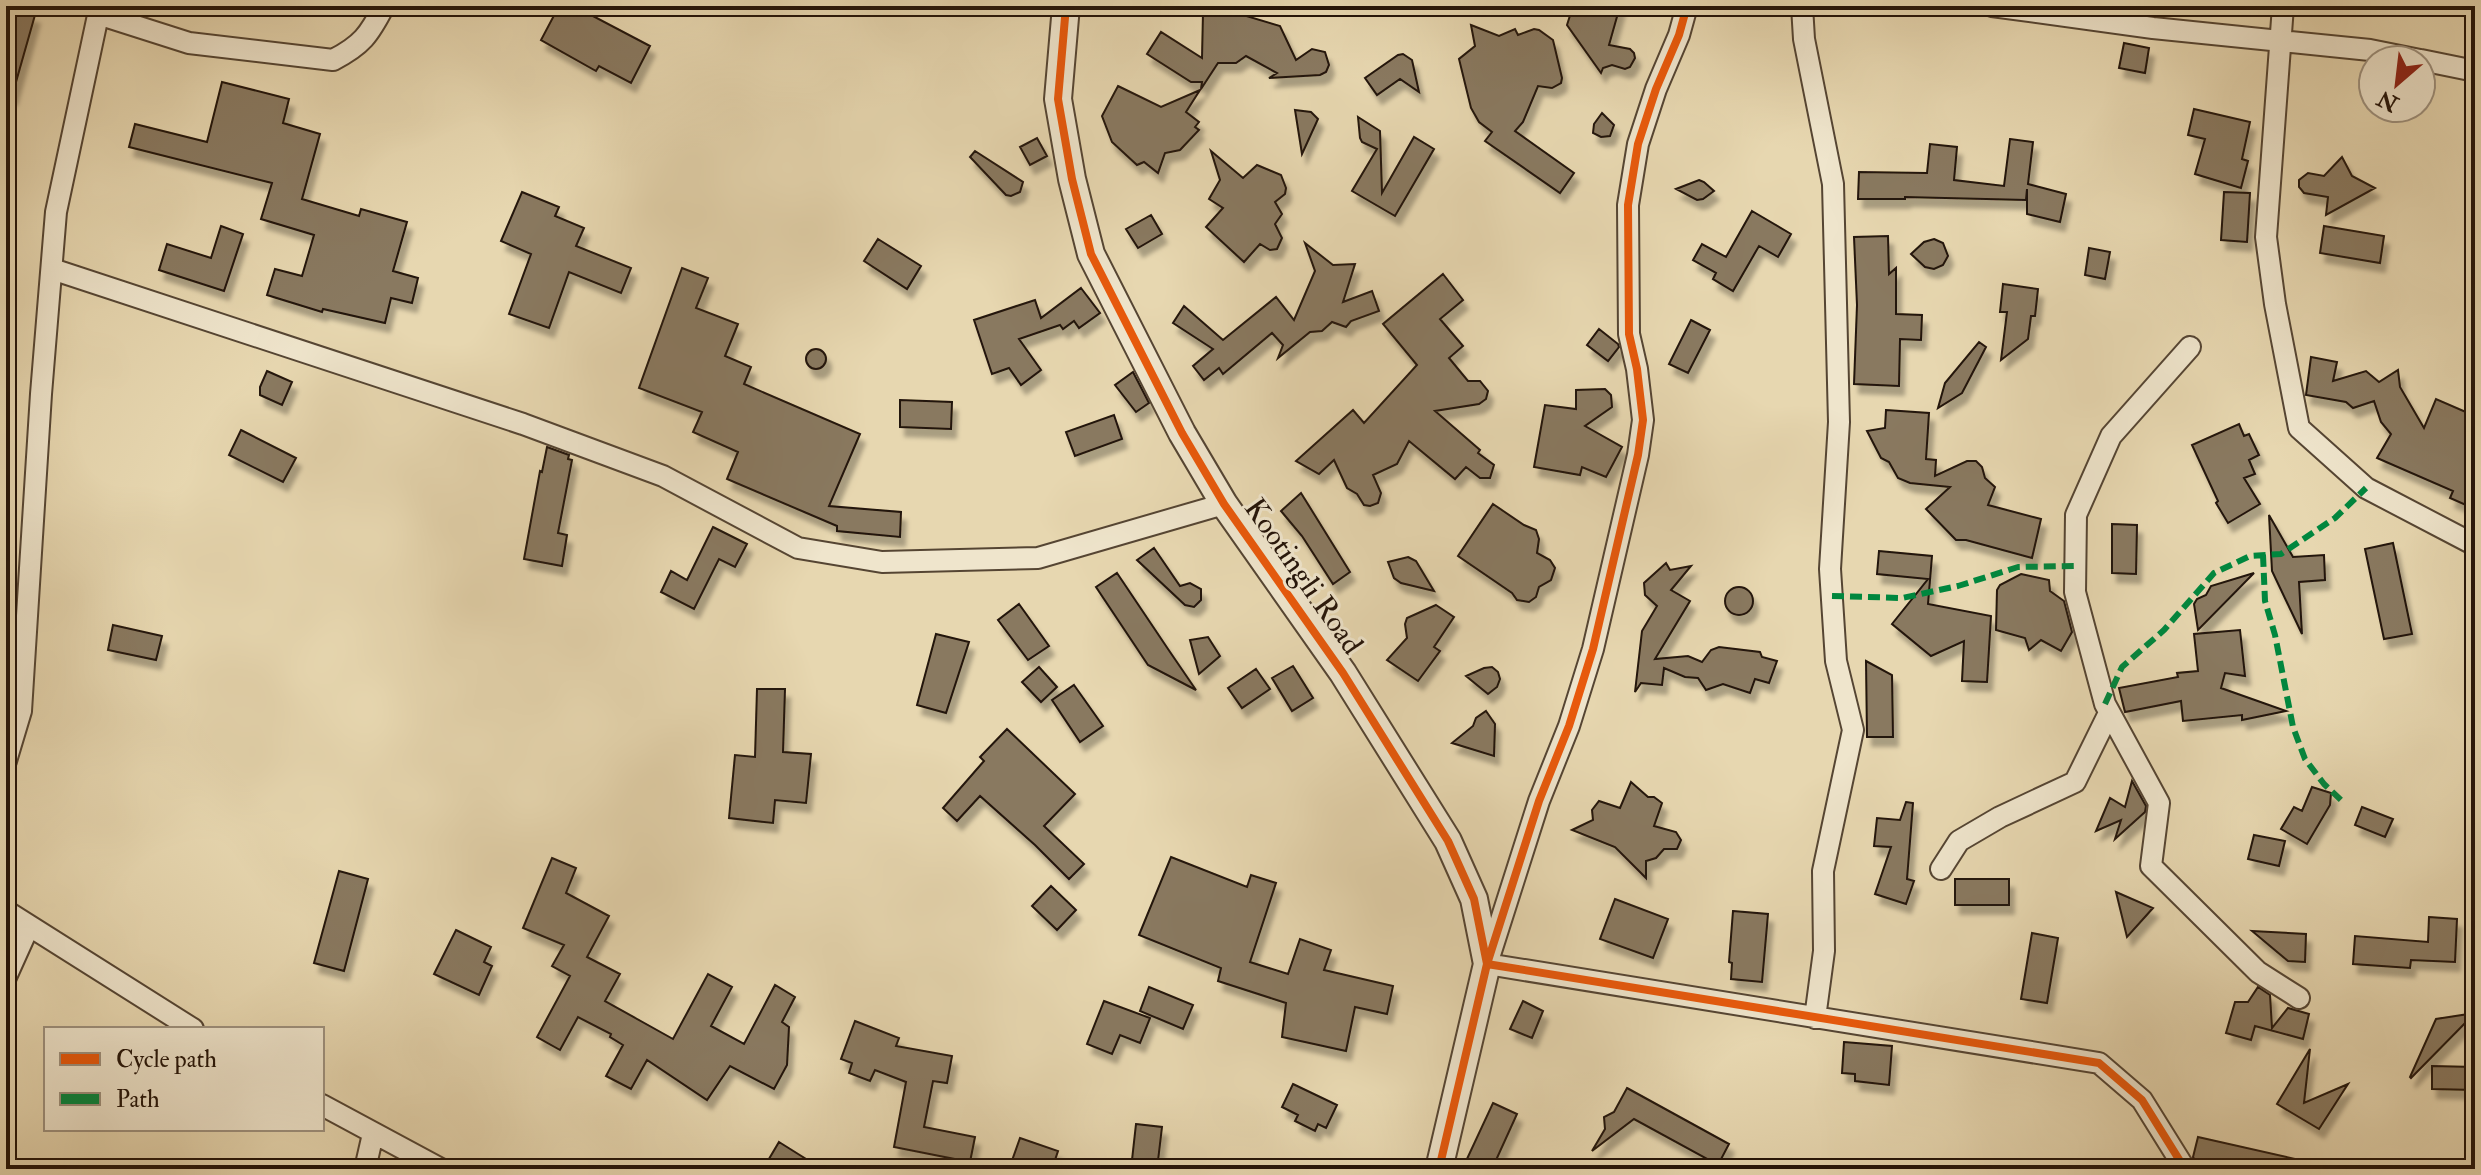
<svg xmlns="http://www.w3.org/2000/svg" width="2481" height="1175" font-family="'IM FELL Double Pica',serif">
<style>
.building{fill:#897960;stroke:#241409;stroke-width:2;filter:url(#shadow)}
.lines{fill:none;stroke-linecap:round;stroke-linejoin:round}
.minor-casing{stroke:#554533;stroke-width:24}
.tertiary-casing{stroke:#554533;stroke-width:30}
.minor{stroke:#efe5cc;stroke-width:20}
.tertiary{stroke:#efe5cc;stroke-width:26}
.quiet{stroke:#00873e;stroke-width:6;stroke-dasharray:12 6;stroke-linecap:butt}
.cycleway-casing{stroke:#efe5cc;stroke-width:13}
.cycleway{stroke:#e8590c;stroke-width:8}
.labels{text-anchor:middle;stroke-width:6;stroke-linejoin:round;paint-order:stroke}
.street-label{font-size:30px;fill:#241409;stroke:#efe5cc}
</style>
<defs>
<filter id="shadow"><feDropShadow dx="5" dy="9" stdDeviation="2" flood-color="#0004"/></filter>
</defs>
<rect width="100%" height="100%" fill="#e7d7b0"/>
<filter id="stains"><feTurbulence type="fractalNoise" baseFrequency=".0025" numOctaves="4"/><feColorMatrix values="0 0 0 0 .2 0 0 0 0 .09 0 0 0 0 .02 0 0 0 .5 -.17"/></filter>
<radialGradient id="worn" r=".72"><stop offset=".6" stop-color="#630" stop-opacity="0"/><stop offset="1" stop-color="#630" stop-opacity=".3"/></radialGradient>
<path class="building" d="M559,6H574L650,46L631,83L599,66L596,71L541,40Z
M1213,6L1280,26L1296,60L1312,49L1325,52L1329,65L1326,72L1320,75L1269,78L1277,73L1246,56L1236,63H1218L1201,89L1202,82H1191L1147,54L1161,32L1202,58L1203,13Z
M1573,6H1620L1609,45L1630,49L1634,53L1635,58L1630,67L1625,69L1612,65L1603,68L1601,73L1567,25Z
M6,7L35,15L12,96L6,95Z
M1471,25L1499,36L1515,29L1518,35L1534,29L1539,30L1553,40L1562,78L1561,83L1552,88L1538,86L1523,122L1515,131L1574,173L1560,193L1485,141L1492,132L1479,122L1471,108L1459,59L1475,46Z
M2124,43L2149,48L2145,73L2119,68Z
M1403,54L1412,60L1419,92L1400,79L1377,95L1365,78L1398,55Z
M222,82L289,99L283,123L320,134L302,199L359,216L361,209L407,222L393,271L418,278L412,303L391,298L385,323L323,309L322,312L267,295L275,269L302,276L314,235L261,219L272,183L129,147L135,124L207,142Z
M1118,86L1161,107L1200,90L1186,112L1199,122L1195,127L1199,130L1180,150L1165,153L1158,173L1144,162L1137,165L1112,142L1102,116Z
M2194,109L2250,122L2242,159L2248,161L2241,188L2195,174L2205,139L2188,135Z
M1295,110L1311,112L1318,119L1302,154Z
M1602,113L1614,125L1610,136L1601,137L1593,133L1594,124Z
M1358,117L1380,131L1382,193L1414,137L1434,149L1395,216L1352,191L1377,149L1362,142L1360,138Z
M1037,138L1047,156L1030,165L1020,147Z
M2010,139L2033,142L2028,184L2066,194L2060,222L2027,214V189L2026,200L1905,197V199H1858L1859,172L1927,173L1930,144L1957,147L1954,180L2004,186Z
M975,151L1023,182L1020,192L1011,196L1006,195L970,157Z
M1211,151L1243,178L1257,165L1281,175L1286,188L1285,194L1275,202L1282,214L1275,224L1282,238L1277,249L1270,250L1260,244L1244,262L1206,227L1223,208L1209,199L1220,180Z
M2342,157L2352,176L2375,188L2326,215L2328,197L2304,193L2299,187V180L2308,173L2324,176Z
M1699,180L1704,182L1714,191L1703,199L1697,200L1676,189Z
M522,192L559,207L555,216L584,228L576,246L631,268L621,293L569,272L549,328L509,314L531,254L501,241Z
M2224,192L2250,193L2247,242L2221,240Z
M1752,211L1791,234L1778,257L1759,246L1733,291L1713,279L1716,273L1693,260L1702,244L1726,257Z
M1151,215L1162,234L1138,248L1126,229Z
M221,226L243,234L224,291L159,270L167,244L211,258Z
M2324,226L2384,236L2380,263L2320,253Z
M1888,236L1889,274L1896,268V314L1922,315L1921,340L1900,339L1899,386L1854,384L1857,305L1854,237Z
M878,239L921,266L907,289L864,261Z
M1934,239L1943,243L1948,256L1943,265L1934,269L1925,267L1911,254L1924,242Z
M1305,243L1333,265L1355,264L1343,302L1372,291L1379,311L1351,321L1346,327L1332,322L1322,331L1310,332L1278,358L1283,345L1272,333L1223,374L1219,368L1204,380L1193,366L1213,349L1173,323L1184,306L1223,340L1276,297L1294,320L1315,271Z
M2089,248L2110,252L2105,279L2085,275Z
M682,268L708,278L696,308L738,324L725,356L751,367L744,384L860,434L829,506L901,512L900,537L837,531V526L727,479L738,452L693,432L702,412L639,388Z
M1443,274L1463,300L1440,319L1463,346L1449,358L1468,381H1480L1488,391L1486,399L1479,404L1435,411L1480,450L1478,453L1494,465L1490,478H1480L1466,467L1455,479L1409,441L1397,464L1373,475L1381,493L1378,503L1370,506L1364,505L1357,494L1347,488L1334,460L1319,474L1296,461L1353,410L1364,423L1417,365L1383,324Z
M2003,284L2038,289L2035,316H2031L2028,339L2001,360L2007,312H2000Z
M1081,288L1100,313L1079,328L1074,321L1063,329L1060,325L1019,339L1041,370L1021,385L1009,368L992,374L974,320L1035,300L1041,318Z
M1691,320L1710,330L1688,373L1669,364Z
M1599,329L1618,344L1619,347L1608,361L1587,345Z
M1979,342L1986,347L1962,393L1938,408L1945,383Z
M806 359a10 10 0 1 1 20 0a10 10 0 1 1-20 0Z
M2311,357L2337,362L2333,381L2366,371L2379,382L2398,370L2400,387L2424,428L2436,399L2475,416V509L2450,498L2453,491L2377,458L2391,434L2381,422L2374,401L2353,408L2346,402L2306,395Z
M267,371L292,382L282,405L260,395V387Z
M1133,372L1149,403L1136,412L1115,385Z
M1605,389L1611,395L1612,407L1585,426L1622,447L1606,477L1582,467L1580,475L1534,467L1545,405L1576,409V390Z
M900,400L952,402L951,429L900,427Z
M1886,410L1929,413L1926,459L1936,460L1935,476L1967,461H1976L1982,467L1985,478L1995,487L1988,505L2041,519L2032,558L1966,540H1956L1926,509L1950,487L1910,483L1898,478L1889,462L1881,458L1867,431L1885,428Z
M1114,415L1122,439L1075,456L1066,432Z
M2239,424L2244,436L2249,434L2259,455L2249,460L2255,474L2244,478L2260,504L2228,523L2216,503L2218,501L2192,445Z
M241,430L296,458L283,482L229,455Z
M547,447L569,455L568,459L572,460L558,533L567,535L562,566L524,559L540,471L542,472Z
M1301,493L1350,572L1333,584L1302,536L1281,511Z
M1493,504L1524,525L1536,530L1539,539L1537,553L1550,560L1555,568L1551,580L1539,587L1536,597L1529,602L1517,600L1512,593L1458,556Z
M2269,515L2293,557L2324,555L2325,580L2299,582L2302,634L2272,571Z
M2112,524L2137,525L2136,574L2112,573Z
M713,527L747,544L735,567L719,559L694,609L661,592L671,571L687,580Z
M2393,543L2412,634L2384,639L2365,549Z
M1154,548L1180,586L1190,583L1201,589V600L1194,607L1185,605L1137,560Z
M1879,551L1932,556L1928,604L1991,616L1987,682L1962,681L1964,641L1931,656L1892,624L1928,579L1877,574Z
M1408,557L1416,561L1434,591L1401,583L1394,578L1388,562Z
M1666,563L1670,570L1691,566L1671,590L1690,601L1655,659L1688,656L1702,662L1711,650L1719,647L1760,652L1762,657L1777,661L1769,683L1755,679L1750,693L1723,684L1706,690L1698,678L1685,677L1664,668L1662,685L1641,683L1635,692L1642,631L1657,606L1645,595L1644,583Z
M1117,573L1168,649L1196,690L1148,665L1096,587Z
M2254,573L2198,630L2194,604L2197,599L2206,595L2211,586Z
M2021,574L2049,580L2050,591L2064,601L2072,632L2061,651L2041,640L2029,650L2025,638L1996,630L1997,590L2000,585Z
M1725 601a14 14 0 1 1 28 0a14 14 0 1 1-28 0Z
M1019,604L1049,646L1028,660L998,620Z
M1436,605L1454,617L1434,647L1440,651L1418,681L1387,660L1407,638L1405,624L1407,618Z
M113,625L162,636L156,660L108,650Z
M2240,630L2245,676L2225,673L2221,688L2286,711L2242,720V715L2183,721L2181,701L2125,712L2119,688L2178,677L2177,673L2198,671L2194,634Z
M936,634L969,642L946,713L917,705Z
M1208,637L1220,656L1199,674L1190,640Z
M1866,661L1892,675L1893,737H1867Z
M1293,666L1313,698L1292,711L1272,678Z
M1039,667L1057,687L1041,702L1022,682Z
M1492,667L1498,672L1500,679L1497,687L1488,694L1466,676L1484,668Z
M1256,669L1270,689L1242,708L1228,688Z
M1074,685L1103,726L1080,742L1052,700Z
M757,689H785L783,752L811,754L806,803L775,800L773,823L729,818L735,755L755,757Z
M1486,711L1495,724L1494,756L1452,743L1473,726L1476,718Z
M1007,729L1075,794L1044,826L1084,864L1069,879L1035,845L980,796L957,821L943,808L984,761L980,757Z
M2132,781L2146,806L2145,812L2115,839L2121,820L2096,831L2110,798L2125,807Z
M1631,782L1648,797H1654L1662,803L1654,826L1676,832L1681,840L1677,849H1664L1656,858L1646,861V878L1615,847L1572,830L1593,820L1592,810L1599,801L1620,808Z
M2312,787L2331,793L2330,805L2307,844L2281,829L2294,807L2302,811Z
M1906,802L1913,803L1907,879L1914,881L1906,904L1875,894L1891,847L1874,846L1877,818L1900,820Z
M2362,807L2393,819L2385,837L2355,825Z
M2254,835L2285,841L2279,866L2248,859Z
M1171,857L1247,887L1251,875L1276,883L1250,962L1288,974L1300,939L1331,950L1324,970L1393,986L1387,1014L1355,1007L1346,1051L1282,1037L1286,1003L1218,981L1221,968L1139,935Z
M552,858L576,868L566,893L609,916L587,957L620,974L605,1001L673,1039L708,974L732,987L711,1026L744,1044L775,985L795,997L782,1022L789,1027L787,1065L774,1089L730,1066L707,1100L647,1060L631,1089L606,1076L623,1045L610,1037L611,1034L578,1017L560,1050L537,1037L570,976L552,966L564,945L523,928Z
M339,871L368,879L344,971L314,963Z
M1955,879H2009V905H1955Z
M1051,886L1076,910L1057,930L1032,906Z
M2116,892L2153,908L2127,937Z
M1615,899L1668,919L1653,958L1600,939Z
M1733,911L1768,914L1762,982L1731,979L1732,963L1729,962Z
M2429,917L2457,919L2455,962L2411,960L2410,968L2353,964L2355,936L2428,942Z
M456,930L491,947L484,962L492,966L479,995L434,974Z
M2252,931L2306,934L2305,962L2288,961Z
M2032,933L2058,938L2047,1003L2021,999Z
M1149,987L1193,1005L1183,1029L1140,1011Z
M2258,987L2270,995L2272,1028L2288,1008L2309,1014L2303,1039L2255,1026L2251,1040L2226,1033L2235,1002H2248Z
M1104,1001L1150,1018L1140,1043L1120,1035L1112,1054L1087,1044Z
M1523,1001L1543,1011L1532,1038L1510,1029Z
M2475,1013L2411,1078L2410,1077L2436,1019Z
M855,1021L899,1038L896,1046L952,1056L947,1083L933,1081L924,1127L975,1137L970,1162L894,1147L906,1082L875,1070L870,1081L849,1073L852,1063L841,1059Z
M1844,1042L1892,1046L1889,1085L1855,1081V1074L1842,1073Z
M2310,1049L2304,1103L2348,1084L2319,1129L2277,1104Z
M2432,1066L2475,1067V1090L2432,1089Z
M1293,1084L1337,1105L1326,1128L1318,1124L1315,1131L1295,1121L1298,1115L1282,1107Z
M1627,1088L1729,1144L1718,1165L1634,1119L1592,1151L1605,1129L1604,1117L1614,1112Z
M1493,1103L1517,1114L1492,1169H1483L1466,1161Z
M1136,1124L1162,1127L1157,1169H1131Z
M2198,1137L2304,1161L2303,1169H2218L2197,1164L2193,1157Z
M1020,1138L1058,1151L1052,1169H1009Z
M779,1142L822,1169H763Z"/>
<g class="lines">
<g class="minor-casing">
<path id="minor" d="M1687,6L1679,35L1656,89L1638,144L1628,205L1629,334L1637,369L1643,420L1638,455L1593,649L1569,726L1539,801L1487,964L2099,1063L2142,1100L2185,1169
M1802,6L1804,39L1833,184L1839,422L1830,569L1836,661L1853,730L1823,871L1824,951L1815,1018
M1992,6L2153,28L2370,50L2420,60
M2283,6L2266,237L2275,304L2299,428L2366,488L2475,545
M98,14L189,43L333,60C362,45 369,35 384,6
M2421,60L2475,71
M52,269L523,424L663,476L798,548L882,562L1038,558L1224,504
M2190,347L2111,436L2076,515L2075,592L2105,704L2159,803L2151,866L2258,972L2299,998
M6,761L21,711L41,394L56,212L100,6
M1941,869L1959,841L2000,817L2075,782L2109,713
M6,911L193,1029
M6,977L29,926
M322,1105L441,1169
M365,1169L373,1134"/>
</g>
<g class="tertiary-casing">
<path id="tertiary" d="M1066,6L1058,99L1072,179L1091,254L1182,433L1224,504L1343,673L1448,841L1474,899L1487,964L1439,1169"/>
</g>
<use href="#minor" class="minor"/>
<use href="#tertiary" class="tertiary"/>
<path class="quiet" d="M2263,555L2265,601L2275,635L2293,727L2305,759L2324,784L2342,801
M1832,596L1902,598L1958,586L2018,567L2076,566
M2105,704L2122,667L2164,630L2214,573L2250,556L2281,554L2335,518L2366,488"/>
<g class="cycleway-casing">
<path id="cycleway" d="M1066,6L1058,99L1072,179L1091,254L1182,433L1224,504L1343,673L1448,841L1474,899L1487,964L1439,1169
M1687,6L1679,35L1656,89L1638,144L1628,205L1629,334L1637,369L1643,420L1638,455L1593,649L1569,726L1539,801L1487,964L2099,1063L2142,1100L2185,1169"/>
</g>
<use href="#cycleway" class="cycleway"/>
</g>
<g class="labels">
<g class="street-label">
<text transform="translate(1304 576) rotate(55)" y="10">Kootingli Road</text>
</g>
</g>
<rect width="2481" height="1175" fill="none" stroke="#e7d7b0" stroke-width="32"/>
<rect x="8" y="8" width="2465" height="1159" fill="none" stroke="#241409" stroke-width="4"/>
<rect x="16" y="16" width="2449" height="1143" fill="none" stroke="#241409" stroke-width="2"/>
<rect x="44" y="1027" width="280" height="104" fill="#efe5cc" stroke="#9e917e" stroke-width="2"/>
<rect x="60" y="1053" width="40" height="12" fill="#e8590c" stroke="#9e917e" stroke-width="2"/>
<text x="116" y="1067" font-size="24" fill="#241409">Cycle path</text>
<rect x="60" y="1093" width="40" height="12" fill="#00873e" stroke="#9e917e" stroke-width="2"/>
<text x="116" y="1107" font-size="24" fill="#241409">Path</text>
<g transform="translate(2397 84) rotate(208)"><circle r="38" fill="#efe5cc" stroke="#9e917e" stroke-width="2"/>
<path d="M0-6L14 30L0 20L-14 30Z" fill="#8f2418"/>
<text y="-12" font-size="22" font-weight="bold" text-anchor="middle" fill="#241409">N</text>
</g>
<rect width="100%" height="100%" filter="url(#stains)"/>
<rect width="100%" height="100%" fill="url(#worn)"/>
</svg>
